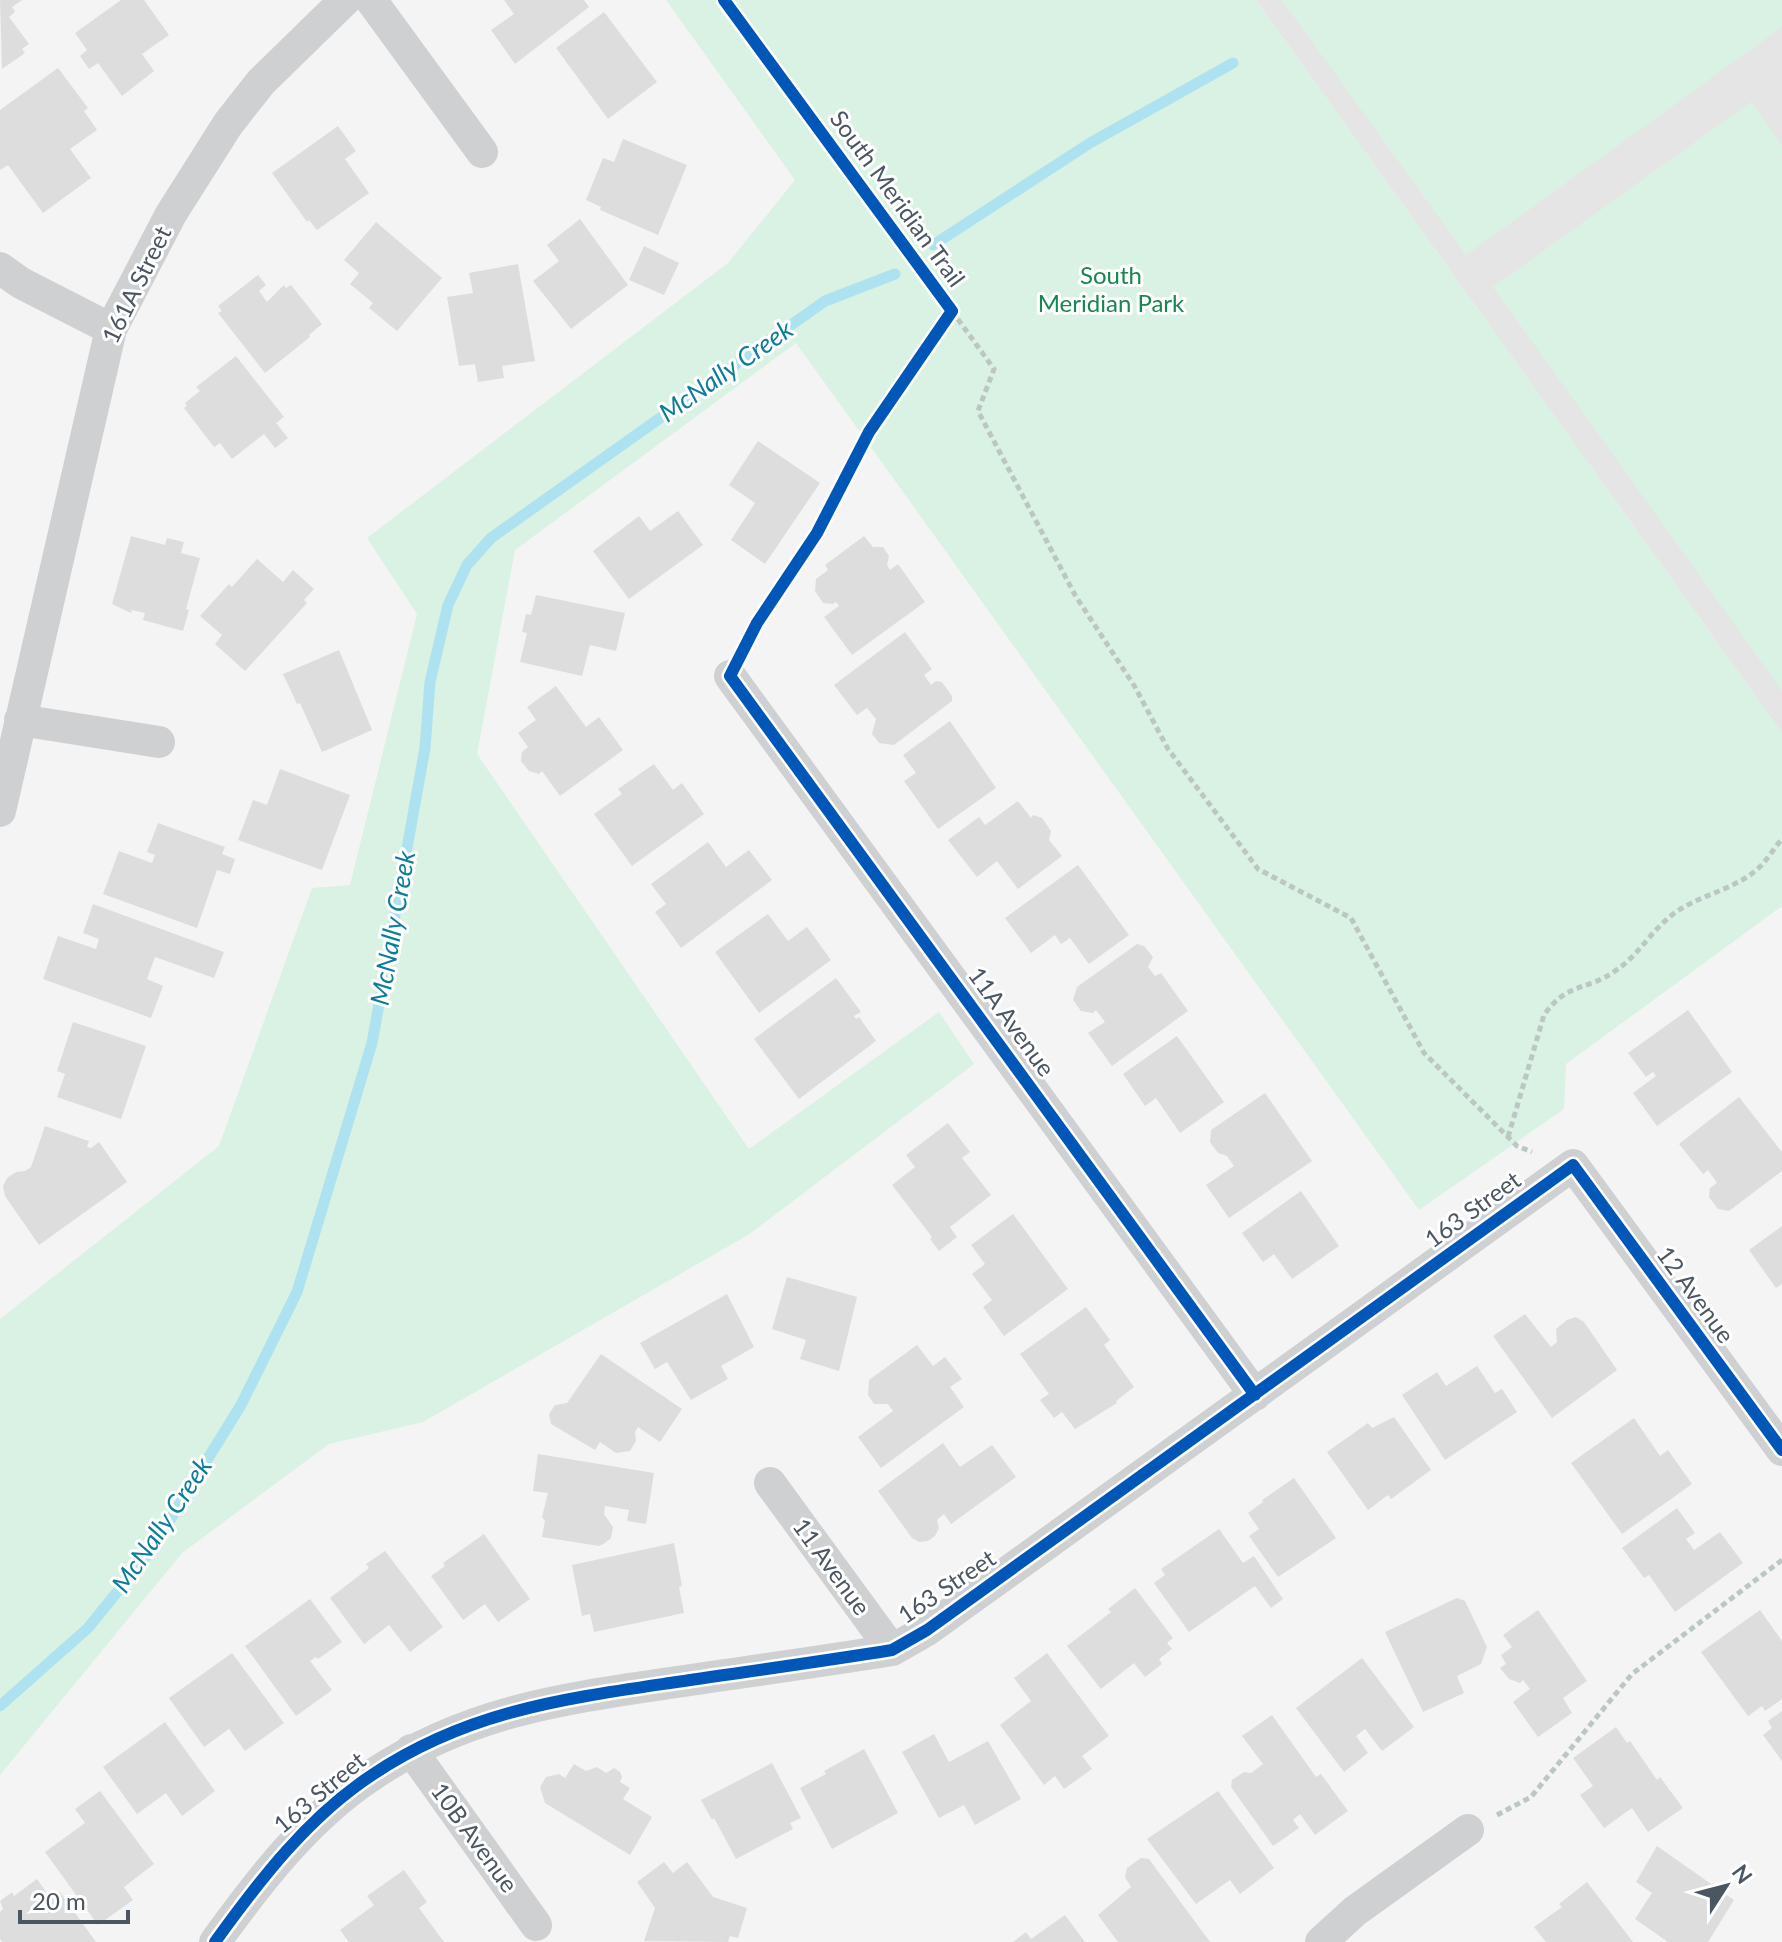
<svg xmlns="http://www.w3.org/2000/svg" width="1782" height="1942" font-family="Lato,sans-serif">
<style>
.education{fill:#e6e5e6}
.green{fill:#d9f2e3}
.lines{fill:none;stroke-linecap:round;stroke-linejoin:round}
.stream{stroke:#aee2f0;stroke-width:11}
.building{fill:#ddddde}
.path{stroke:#bcc7c4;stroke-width:5;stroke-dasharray:6 4;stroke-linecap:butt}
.street{stroke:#ced0d2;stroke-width:32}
.cycleway-casing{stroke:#fff;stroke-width:17}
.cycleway{stroke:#0057b8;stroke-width:12}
.labels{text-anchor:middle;stroke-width:6;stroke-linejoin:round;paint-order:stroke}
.street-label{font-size:24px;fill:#4a5661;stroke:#fff}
.park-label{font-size:24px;fill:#17864f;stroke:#fff}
.water-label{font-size:26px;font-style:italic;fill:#0c7c9b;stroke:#fff}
</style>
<rect width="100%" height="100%" fill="#f4f4f4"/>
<path class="education" d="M1256,0H1782V733Z"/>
<path class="green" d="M666,0H1256L1782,733V906L1566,1064L1564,1109L1419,1210L796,343L515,550L477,754L749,1149L939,1012L974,1064L748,1235L423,1422L329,1444L182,1553L0,1775V1319L219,1146L312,888L350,885L417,614L367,538L728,263L795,180Z
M1282,0H1782V27L1466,255Z
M1751,102L1782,146V691L1493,287Z"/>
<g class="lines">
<path class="stream" d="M933,245L1090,143L1233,63
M0,1706L88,1628L152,1549L241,1405L297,1292L372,1043L425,748L430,682L448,605L467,565L491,538L825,301L895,274"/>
</g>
<path class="building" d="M0,0H22L12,7L15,12L9,17L29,44L22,49L25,53L2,69Z
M121,0H144L169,35L142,54L154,71L122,96L98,63L89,69L80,56L87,50L75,33Z
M504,0H584L589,7L515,64L491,30L514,14Z
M604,12L657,82L608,119L556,48Z
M58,68L88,108L84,111L97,130L70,149L91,178L43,213L8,165L0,170V110Z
M338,126L356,151L345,159L369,193L317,230L309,220L307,222L272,173Z
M623,139L687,165L658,235L600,210L601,207L586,200L603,158L614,162Z
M580,219L628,285L571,329L533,281L559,261L547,245Z
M376,222L442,278L397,331L369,308L373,303L350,284L359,273L344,260Z
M644,246L679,263L664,295L629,280Z
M518,264L535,361L502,366L504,378L478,382L475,364L459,366L447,297L473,293L469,273Z
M258,275L266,285L259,291L267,302L284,285L286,288L291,285L322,324L309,335L310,337L265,373L218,313L222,311L218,306Z
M236,356L284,417L276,423L288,438L275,448L264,434L232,459L220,443L214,447L184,408L187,406L185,403L200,391L196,387Z
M758,441L820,483L765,564L731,540L755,503L729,485Z
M678,511L703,545L629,599L593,551L639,516L650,531Z
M131,536L165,545L167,538L184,542L181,553L200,558L186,609L189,610L183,631L143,620L145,613L132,610L131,613L112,604Z
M864,536L873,547H883L889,556L887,565L890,570L898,564L925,602L852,655L824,617L839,606L836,602L833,604L823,603L815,591L816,579L828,570L825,565Z
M257,559L283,582L293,570L314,589L304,600L307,603L245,671L215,644L222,635L200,616L229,584L232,587Z
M536,595L625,613L616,651L590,645L582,676L520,662L527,633L522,632L526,614L531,615Z
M905,632L932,669L924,675L931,685L936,681L942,682L952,696V701L894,745L879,743L872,734L876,719L867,708L857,715L834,685Z
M339,650L372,730L322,752L300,703L297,704L283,674Z
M556,686L586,727L599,717L623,750L560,796L542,771L539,774L529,771L521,761L522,752L528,747L518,733L536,720L527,707Z
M950,721L996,788L938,829L904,781L916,773L903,755Z
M654,764L673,790L682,783L704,814L632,866L594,814L622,794L618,789Z
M280,769L350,795L322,870L238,840L253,800L267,805Z
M1018,801L1031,818L1033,815L1042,818L1051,831L1049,840L1062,856L1018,889L997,861L977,877L948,840L979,817L985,825Z
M158,823L225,847L222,854L235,859L230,874L217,870L197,928L103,894L119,851L152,863L155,855L147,852Z
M708,842L726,867L749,850L772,880L681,948L655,912L666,904L651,884Z
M1078,865L1129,935L1089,964L1070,938L1061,944L1055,935L1031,953L1005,918Z
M93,904L224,952L214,978L155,957L147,979L163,986L151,1018L43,979L58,936L96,949L99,939L83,933Z
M768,914L788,941L807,927L831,960L759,1013L715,952Z
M1137,944L1144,946L1153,957L1148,967L1155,976L1161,973L1188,1011L1112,1066L1088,1033L1105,1022L1096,1010L1093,1013L1081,1011L1073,1000L1077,987Z
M836,978L861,1012L854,1016L856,1019L859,1017L876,1041L799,1099L754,1039Z
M1688,1010L1732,1072L1657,1126L1633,1093L1656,1076L1653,1072L1646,1077L1628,1053Z
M73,1022L146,1046L121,1119L57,1097L65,1074L57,1071Z
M1177,1036L1224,1102L1180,1133L1156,1098L1145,1106L1123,1074Z
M1265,1093L1312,1161L1229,1218L1206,1185L1234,1166L1227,1156L1218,1153L1210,1142L1211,1130Z
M1739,1097L1782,1152V1171L1729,1211L1718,1209L1709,1197L1710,1188L1717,1183L1708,1170L1703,1174L1679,1144Z
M948,1123L970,1152L962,1158L991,1195L950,1227L957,1237L939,1251L930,1239L932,1237L892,1185L915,1167L906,1155Z
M45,1126L89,1141L87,1147L91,1148L99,1142L127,1182L39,1245L5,1196L3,1186L7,1178L16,1172L25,1171L31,1167Z
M1301,1191L1339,1246L1292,1279L1274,1254L1263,1262L1242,1233Z
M1013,1214L1068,1289L1004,1336L983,1307L992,1300L972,1274L985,1264L971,1245Z
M1782,1226V1284L1776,1288L1749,1250Z
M787,1277L857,1297L839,1371L800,1359L806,1340L772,1329Z
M727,1294L754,1347L721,1366L728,1379L691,1400L667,1362L655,1369L640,1343Z
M1086,1307L1110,1340L1104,1345L1134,1387L1116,1401L1117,1403L1075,1429L1062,1412L1054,1418L1040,1400L1049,1394L1020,1354Z
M1525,1314L1551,1347L1557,1342L1556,1329L1567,1320L1576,1317L1584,1322L1617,1370L1552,1418L1493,1336Z
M917,1345L933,1366L945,1357L962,1379L950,1387L964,1407L881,1468L858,1437L893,1411L888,1404H874L868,1395L869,1380Z
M601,1354L682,1409L660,1442L638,1427L635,1432L636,1441L630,1451L616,1453L600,1442L595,1450L551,1424L549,1414L555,1405L567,1403Z
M1477,1366L1495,1393L1502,1389L1517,1412L1445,1460L1402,1395L1437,1372L1446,1386Z
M1394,1417L1431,1470L1391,1499L1388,1495L1368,1510L1327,1452L1368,1423L1372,1428Z
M1634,1418L1660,1456L1668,1450L1692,1484L1622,1534L1571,1463Z
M943,1443L960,1467L992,1445L1016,1477L951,1524L944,1514L937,1520L939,1528L935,1536L928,1541L919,1542L912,1538L878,1491Z
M538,1454L654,1473L646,1524L627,1521L629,1510L605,1506L604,1514L613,1527L611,1538L605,1543L599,1546L542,1537L545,1521L542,1517L548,1493L533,1491Z
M1294,1478L1336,1538L1278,1577L1249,1536L1259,1529L1248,1513L1263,1502L1262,1500Z
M1677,1508L1695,1533L1686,1539L1694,1550L1720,1532L1743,1563L1675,1612L1649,1575L1644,1578L1622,1548Z
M1219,1529L1243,1563L1254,1556L1283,1599L1271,1608L1255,1586L1189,1632L1154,1583L1165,1575L1161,1569Z
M484,1534L530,1599L498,1622L485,1604L463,1620L431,1576L445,1566L443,1563Z
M674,1543L682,1586L679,1587L684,1613L594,1632L590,1614L582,1616L572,1565Z
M385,1551L443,1627L410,1652L389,1625L364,1644L330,1598L369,1568L366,1564Z
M1135,1588L1173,1638L1167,1643L1172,1649L1159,1659L1162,1664L1145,1677L1134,1663L1101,1689L1067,1646L1111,1612L1108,1609Z
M1457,1598L1465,1601L1487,1647L1481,1664L1457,1676L1464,1693L1423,1712L1385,1632Z
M310,1599L342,1642L318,1659L316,1657L310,1661L332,1690L296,1716L245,1646Z
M1538,1610L1587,1681L1563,1698L1572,1713L1538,1737L1513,1702L1530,1689L1523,1680L1520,1683L1509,1679L1500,1668L1506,1664L1501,1655L1512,1647L1503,1635Z
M1760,1610L1782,1641V1699L1765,1711L1762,1706L1748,1716L1701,1652Z
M232,1653L284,1723L245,1751L229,1729L204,1747L169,1698Z
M1047,1653L1109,1736L1082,1756L1092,1769L1064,1789L1055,1776L1044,1785L1000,1725L1031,1701L1014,1678Z
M1362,1658L1414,1727L1382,1751L1365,1729L1356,1736L1368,1753L1344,1772L1296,1708Z
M1782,1711V1761L1763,1735L1772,1728L1768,1721Z
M1272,1715L1316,1777L1321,1774L1348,1811L1315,1835L1300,1814L1293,1820L1299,1828L1273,1846L1231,1787L1232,1780L1244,1772L1251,1773L1263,1764L1242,1736Z
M165,1722L215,1791L182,1816L166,1793L137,1814L103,1767Z
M1616,1727L1627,1743L1630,1741L1657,1780L1660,1777L1683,1808L1648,1832L1632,1808L1604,1828L1580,1795L1593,1786L1573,1758Z
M934,1734L949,1762L988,1741L1021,1799L975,1825L964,1805L939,1818L902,1752Z
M864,1749L898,1813L832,1849L800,1788L826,1774L824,1771Z
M772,1763L801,1818L790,1823L793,1829L736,1859L714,1818L712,1820L701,1800Z
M574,1764L586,1771L597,1767L606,1773L614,1768L620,1772L622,1777L620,1782L630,1788L623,1799L652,1817L630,1855L545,1803L540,1787L546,1777L559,1774L565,1778Z
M100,1791L154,1864L124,1887L133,1900L98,1925L45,1852L85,1823L75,1809Z
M1218,1791L1274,1868L1240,1894L1230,1880L1196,1904L1147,1839Z
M1657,1846L1734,1900L1708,1942H1668L1635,1919L1652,1893L1636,1882Z
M1141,1858L1149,1859L1210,1942H1118L1098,1915L1131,1887L1125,1877L1127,1868Z
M664,1862L673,1873L687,1862L713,1897L747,1908L738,1938L730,1936L728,1942L644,1941L655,1908L637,1882Z
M404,1870L427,1902L419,1908L444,1942H349L340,1930L374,1905L367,1896Z
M37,1879L51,1899L60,1892L96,1942H2L0,1939V1912L3,1909L0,1901L12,1892L14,1896Z
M1587,1882L1633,1942H1546L1534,1927L1562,1907L1559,1904Z
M1065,1915L1085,1942H1013L1026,1932L1031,1939Z"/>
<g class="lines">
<path class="path" d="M952,311L994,369L978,411L1075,595L1135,687L1168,749L1258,869L1351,918L1424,1053L1517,1146L1532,1152
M1508,1137L1544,1015C1567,982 1587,991 1615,971C1638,956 1650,932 1672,915C1696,896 1730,891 1754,872C1765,864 1773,849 1782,839
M1497,1815L1531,1797L1632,1674L1782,1560"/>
<path class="street" d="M371,0L482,152
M0,268L21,283L111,329
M730,676L1255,1395
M20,720L159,742
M0,811L111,329L171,214L228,124L261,82L345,0
M770,1483L892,1650
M411,1750L536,1925
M215,1942C259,1881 308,1817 372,1775C466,1712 561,1699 670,1683C744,1672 818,1662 892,1650L927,1630L1573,1165L1782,1450
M1321,1942L1355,1911L1468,1830"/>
<g class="cycleway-casing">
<path id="cycleway" d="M724,0L952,311L869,432L817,533L757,623L730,676L1255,1395
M215,1942C259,1881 308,1817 372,1775C466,1712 561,1699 670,1683C744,1672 818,1662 892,1650L927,1630L1573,1165L1782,1450"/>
</g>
<use href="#cycleway" class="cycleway"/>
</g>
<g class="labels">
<g class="street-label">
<text transform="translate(897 199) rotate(54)" y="8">South Meridian Trail</text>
<text transform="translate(137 285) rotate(-64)" y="8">161A Street</text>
<text transform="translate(1011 1022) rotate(54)" y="8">11A Avenue</text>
<text transform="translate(1473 1210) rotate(-36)" y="8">163 Street</text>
<text transform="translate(1695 1295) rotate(54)" y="8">12 Avenue</text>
<text transform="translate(831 1567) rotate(54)" y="8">11 Avenue</text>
<text transform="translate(947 1587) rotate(-34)" y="8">163 Street</text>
<text transform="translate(320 1793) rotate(-40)" y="8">163 Street</text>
<text transform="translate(474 1838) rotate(54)" y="8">10B Avenue</text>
</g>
<g class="park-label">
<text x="1111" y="284">South<tspan x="1111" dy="28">Meridian Park</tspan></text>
</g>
<g class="water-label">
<text transform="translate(726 371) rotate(-35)" y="9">McNally Creek</text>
<text transform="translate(393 928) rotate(-80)" y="9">McNally Creek</text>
<text transform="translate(162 1525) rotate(-56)" y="9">McNally Creek</text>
</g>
</g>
<g transform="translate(1726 1886) rotate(54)" stroke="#ffffff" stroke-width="6" paint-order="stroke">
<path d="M0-6L14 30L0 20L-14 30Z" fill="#4a5661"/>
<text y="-12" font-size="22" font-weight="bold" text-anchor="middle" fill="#4a5661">N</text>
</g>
<path d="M20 1910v12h108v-12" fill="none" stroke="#4a5661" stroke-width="4"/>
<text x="32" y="1910" font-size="24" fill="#4a5661" stroke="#ffffff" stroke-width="6" paint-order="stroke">20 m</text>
</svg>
